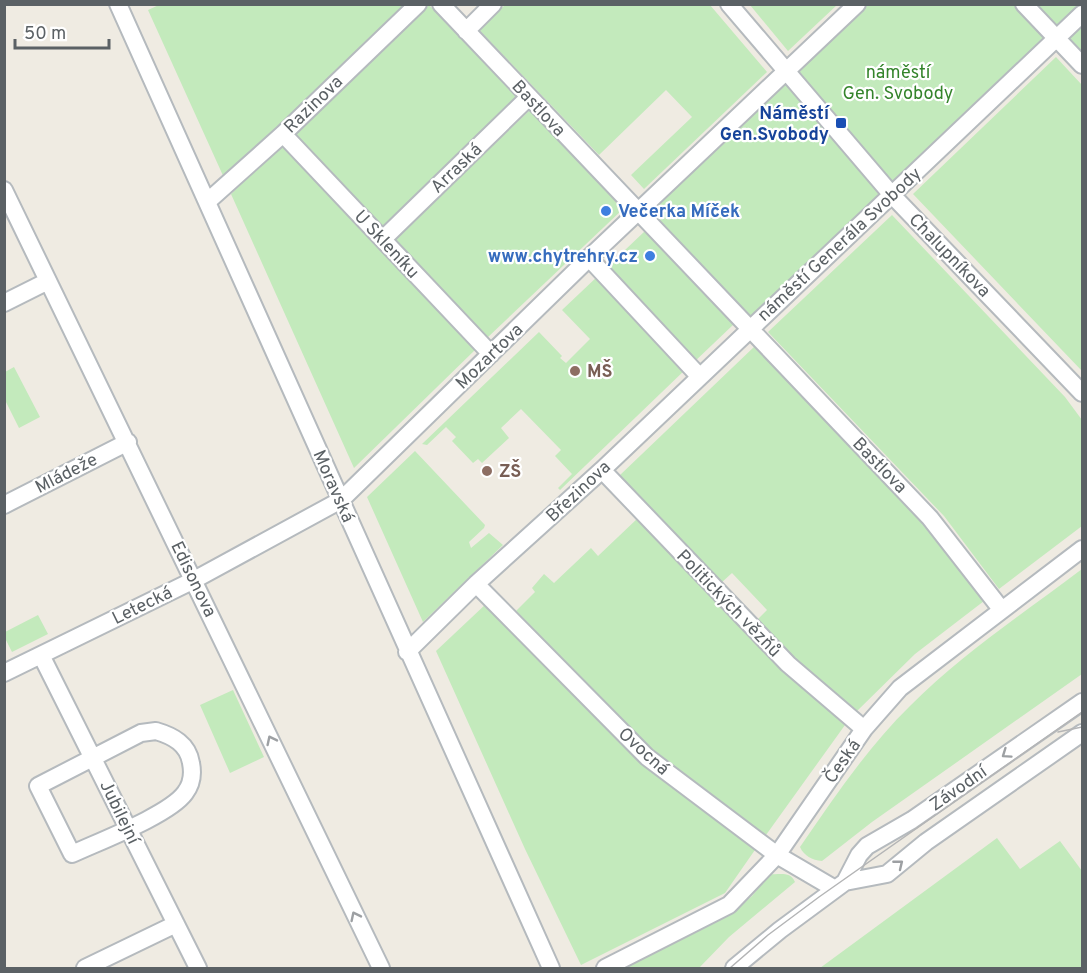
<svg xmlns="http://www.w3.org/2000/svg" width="1087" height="973" font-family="Overpass,sans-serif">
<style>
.green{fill:#c3eabc}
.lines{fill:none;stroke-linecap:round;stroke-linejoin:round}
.minor-casing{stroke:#b5babe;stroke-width:20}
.minor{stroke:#fff;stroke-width:16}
.tram{stroke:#b4b5b6;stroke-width:1.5}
.oneway{stroke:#9da0a3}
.transit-dot{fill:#1a4fb4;stroke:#fff;stroke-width:2}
.shop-dot{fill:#3f7fe0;stroke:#fff;stroke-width:2}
.education-dot{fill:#8d6e63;stroke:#fff;stroke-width:2}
.labels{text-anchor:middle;stroke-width:4.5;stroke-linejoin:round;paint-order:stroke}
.park-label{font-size:18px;fill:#34842b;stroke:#fff}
.street-label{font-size:18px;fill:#5b6165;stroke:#fff}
.transit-label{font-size:18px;font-weight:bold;fill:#164399;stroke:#fff;text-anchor:end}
.shop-label{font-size:18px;font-weight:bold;fill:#366cbe;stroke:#fff;text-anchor:start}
.education-label{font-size:18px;font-weight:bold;fill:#785e54;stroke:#fff;text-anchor:start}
</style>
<rect width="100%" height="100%" fill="#efebe2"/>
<path class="green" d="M161,4L407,5L225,180L148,10Z
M506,4L710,5L767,72L644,189L631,175L692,117L666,90L599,155L479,30Z
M429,5L519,99L383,229L293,135Z
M750,5H837L788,51Z
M857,5H1024L1058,39L749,329L637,212Z
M1037,5H1082V52Z
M1056,57L1082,85V371L913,194Z
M530,110L623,209L487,338L394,240Z
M282,145L476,349L354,468L231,194Z
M892,215L1065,397L1082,420V526L999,589L944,516L768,332Z
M645,231L734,324L692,364L604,270Z
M599,275L687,368L560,490L558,488L572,474L555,456L561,450L521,409L501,428L509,438L482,463L478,459L473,463L452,441L456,437L446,427L427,445L422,444L539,332L562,356L560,358L566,363L590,339L562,310Z
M755,346L928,527L984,601L915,654L855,713L800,665L757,620L767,610L732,573L721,583L619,476Z
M14,367L40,417L19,428L5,400V372Z
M415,451L485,525L484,528L469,542L471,548L489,533L503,545L423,622L367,497Z
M638,518L792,678L845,725L766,835L663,762L516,611L535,592L532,588L544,574L554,583L591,548L598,556Z
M1082,569V674L872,822L822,861C812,860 804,856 800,847C834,798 867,748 910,706C962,654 1024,613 1082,569Z
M487,603L647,768L757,847L725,893L581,965L525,849L436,651Z
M38,615L48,634L12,652L5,638V632Z
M233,690L264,757L230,773L200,705Z
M997,838L1020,869L1060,841L1082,871V968H820Z
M770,874C781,875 790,871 795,882L729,937L699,968H625L733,912L752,896Z"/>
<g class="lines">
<g class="minor-casing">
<path id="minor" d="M118,4L551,968
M441,4L930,518L1001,609
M729,4L892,195L1082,393
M1024,4L1082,65
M466,31L493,4
M283,134L491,354
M4,190L381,968
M207,202L283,134L418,4
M383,239L529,97
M589,258L700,377
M4,303L48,281
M602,470L788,664L864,729
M4,505L128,442
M476,584L647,757L777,855L835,889
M407,652L476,584L602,470L1082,14
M41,655L198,968
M4,673L194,580L341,500L589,258L857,4
M156,731C173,736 188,744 191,763C193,773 192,784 185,793C169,815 100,841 72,854L38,786L141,733Z
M845,882L859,855L867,846L912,820L1082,702
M85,968L176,924
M605,968L729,905L777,855L864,729L900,688L1082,549
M734,968L780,930L845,882L887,874L926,842L1082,733"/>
</g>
<use href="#minor" class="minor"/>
<path class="tram" d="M1058,732L1082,727
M730,968L768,935L819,897L1082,712"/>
</g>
<defs><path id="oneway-chevron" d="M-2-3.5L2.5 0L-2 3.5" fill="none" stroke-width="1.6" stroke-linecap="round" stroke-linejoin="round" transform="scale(1.5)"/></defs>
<g class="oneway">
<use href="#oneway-chevron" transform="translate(271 740) rotate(-116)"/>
<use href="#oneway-chevron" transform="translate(1006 754) rotate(145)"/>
<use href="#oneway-chevron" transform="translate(899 864) rotate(-39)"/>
<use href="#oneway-chevron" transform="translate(355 916) rotate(-116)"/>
</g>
<rect class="transit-dot" x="835" y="117" width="12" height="12" rx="3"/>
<g class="shop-dot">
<circle cx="606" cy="211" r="6"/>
<circle cx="650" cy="256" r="6"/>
</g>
<g class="education-dot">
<circle cx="575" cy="371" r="6"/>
<circle cx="487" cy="471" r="6"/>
</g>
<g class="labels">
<g class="park-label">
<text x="898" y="78">náměstí<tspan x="898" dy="21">Gen. Svobody</tspan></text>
</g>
<g class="street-label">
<text transform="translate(313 104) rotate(-44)" y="6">Razinova</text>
<text transform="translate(539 108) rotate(47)" y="6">Bastlova</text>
<text transform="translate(456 168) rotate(-44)" y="6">Arraská</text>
<text transform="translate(387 244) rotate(47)" y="6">U Skleníku</text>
<text transform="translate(839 244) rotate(-43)" y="6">náměstí Generála Svobody</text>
<text transform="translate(950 255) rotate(46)" y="6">Chalupníkova</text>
<text transform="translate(489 356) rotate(-44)" y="6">Mozartova</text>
<text transform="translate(880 465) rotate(46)" y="6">Bastlova</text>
<text transform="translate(66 473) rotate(-27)" y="6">Mládeže</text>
<text transform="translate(334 486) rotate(66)" y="6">Moravská</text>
<text transform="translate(578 491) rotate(-43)" y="6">Březinova</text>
<text transform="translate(194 579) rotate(64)" y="6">Edisonova</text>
<text transform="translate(729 603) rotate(46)" y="6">Politických vězňů</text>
<text transform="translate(142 605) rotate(-26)" y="6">Letecká</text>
<text transform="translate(644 751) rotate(42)" y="6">Ovocná</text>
<text transform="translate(842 761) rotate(-55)" y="6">Česká</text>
<text transform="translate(958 788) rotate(-35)" y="6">Závodní</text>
<text transform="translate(120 812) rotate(64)" y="6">Jubilejní</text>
</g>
<g class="transit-label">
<text x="829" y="119">Náměstí<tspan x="829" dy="21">Gen.Svobody</tspan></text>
</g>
<g class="shop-label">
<text x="618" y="217">Večerka Míček</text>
<text x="638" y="262" text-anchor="end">www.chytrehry.cz</text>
</g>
<g class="education-label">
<text x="587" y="377">MŠ</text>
<text x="499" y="477">ZŠ</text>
</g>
</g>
<rect width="1087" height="973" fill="none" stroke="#5b6165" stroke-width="12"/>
<path d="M15 39v9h94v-9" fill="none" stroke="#5b6165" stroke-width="3"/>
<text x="24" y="39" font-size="18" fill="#5b6165" stroke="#ffffff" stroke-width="4.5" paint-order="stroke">50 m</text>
</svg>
